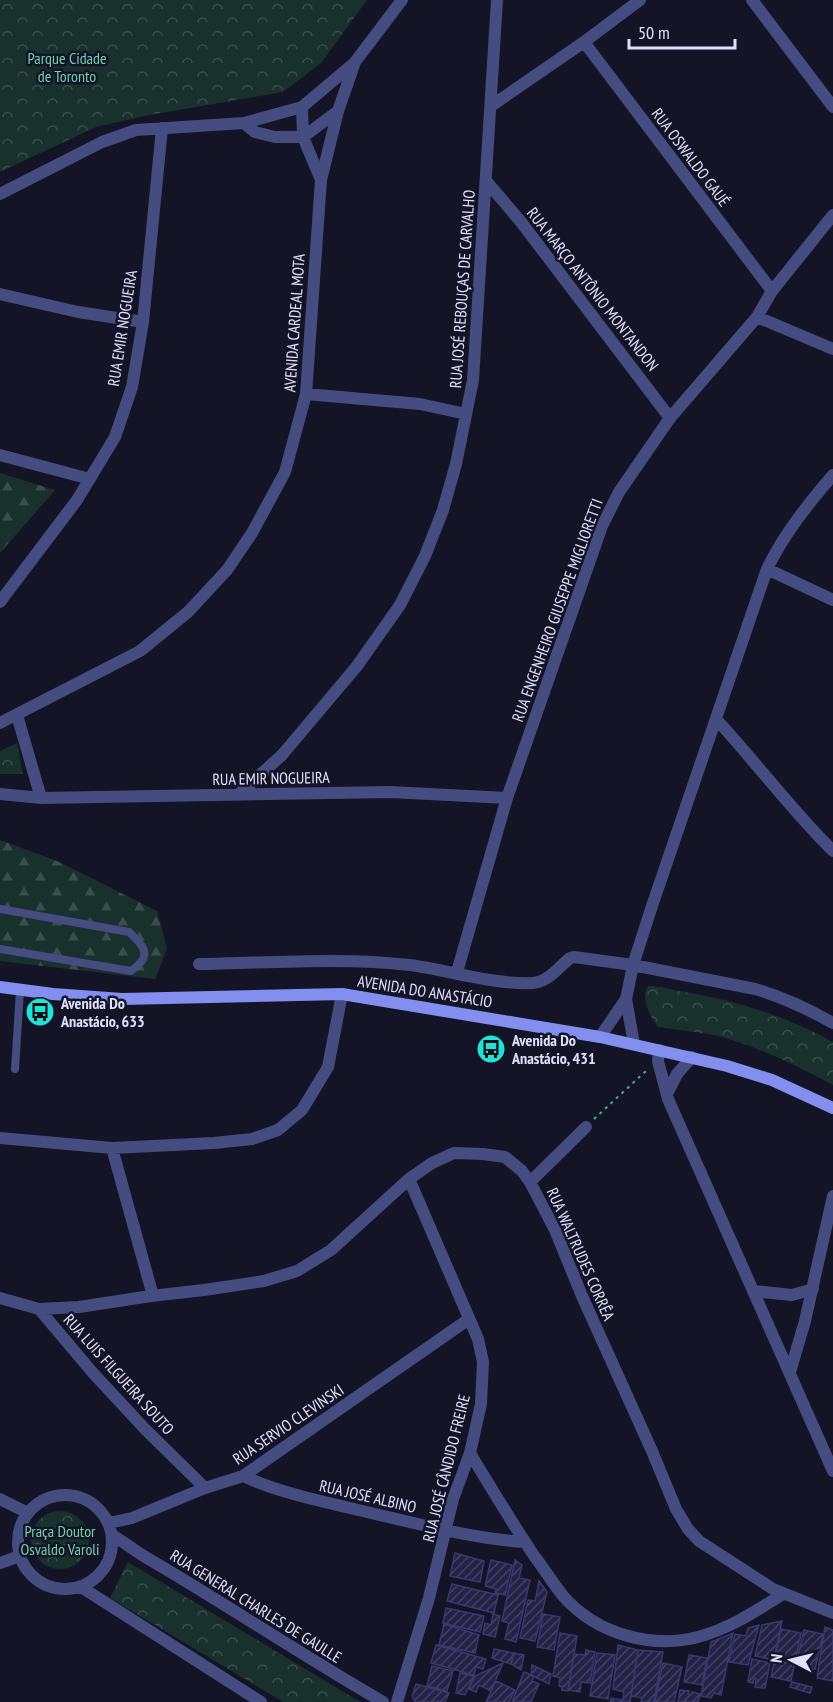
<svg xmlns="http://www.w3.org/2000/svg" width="833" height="1702" font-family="'PT Sans Narrow',sans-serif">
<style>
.forest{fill:url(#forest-firs)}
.park{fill:url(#park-crowns)}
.building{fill:url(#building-hatch);stroke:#3b386f;stroke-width:1.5}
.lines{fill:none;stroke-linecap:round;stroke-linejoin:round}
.path{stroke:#41ac96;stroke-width:2;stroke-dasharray:3 4.5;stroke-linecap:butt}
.service{stroke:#454c80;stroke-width:8}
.pedestrian{stroke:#454c80;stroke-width:12}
.minor{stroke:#454c80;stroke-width:12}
.secondary{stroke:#838fee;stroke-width:12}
.labels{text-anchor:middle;stroke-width:5;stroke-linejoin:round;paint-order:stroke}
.park-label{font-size:16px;fill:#73d2ad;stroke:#141427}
.street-label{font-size:16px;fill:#dfe0fb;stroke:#141427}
.poi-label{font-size:16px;font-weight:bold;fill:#dfe0fb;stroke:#141427;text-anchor:start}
</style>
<defs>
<pattern id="forest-firs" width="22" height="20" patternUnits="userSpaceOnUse" patternTransform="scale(1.5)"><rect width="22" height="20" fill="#18312c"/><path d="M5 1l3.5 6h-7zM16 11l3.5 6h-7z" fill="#394f4c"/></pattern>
<pattern id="park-crowns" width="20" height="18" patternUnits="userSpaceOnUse" patternTransform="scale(1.5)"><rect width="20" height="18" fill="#18312c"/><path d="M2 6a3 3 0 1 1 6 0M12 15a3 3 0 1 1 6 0" fill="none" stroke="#394f4c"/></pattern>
<pattern id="building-hatch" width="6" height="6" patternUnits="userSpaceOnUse" patternTransform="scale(1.5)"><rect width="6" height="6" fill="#242246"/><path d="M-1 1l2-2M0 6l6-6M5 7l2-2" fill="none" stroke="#434262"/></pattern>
</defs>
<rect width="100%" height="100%" fill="#141427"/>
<path class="forest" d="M0,473L55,490L0,553Z
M0,840L57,861L157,911L167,949L155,979L0,961Z"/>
<path class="park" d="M0,0H367L321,63L283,92L149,115L96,127L0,172Z
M17,743L23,774H0V751Z
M648,986C660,986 673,990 685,992C737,1001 786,1016 833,1042V1085C797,1066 761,1048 722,1037C701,1032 679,1030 658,1027C650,1016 640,999 648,986Z
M31 1540a29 29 0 1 1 58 0a29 29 0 1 1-58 0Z
M128,1562L360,1702H283L110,1598Z"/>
<path class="building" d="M455,1553L484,1561L480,1582L450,1576Z
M491,1560L512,1565L505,1595L495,1593L496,1589L485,1586Z
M515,1560L522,1565L519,1578L530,1580L516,1642L505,1639L509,1623L502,1621Z
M539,1581L547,1592L535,1641L520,1638L528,1600L535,1601Z
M452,1584L498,1595L494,1613L447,1601Z
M446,1608L484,1616L480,1632L443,1623Z
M493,1614L500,1616L495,1637L483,1634L485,1623L491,1625Z
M543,1614L560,1617L554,1650L537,1647Z
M782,1621L774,1660L755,1656L762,1625Z
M444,1624L479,1635L475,1653L439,1645Z
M759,1625L748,1665L729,1662L735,1634L746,1636L748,1628Z
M825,1627L833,1630V1681L817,1678Z
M781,1629L801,1633L791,1681L771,1677Z
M804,1630L823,1634L815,1669L796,1665Z
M560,1633L577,1636L568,1691L562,1690V1687L559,1686L560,1678L553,1676Z
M733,1633L721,1695L714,1693L711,1698L701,1696L711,1642Z
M436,1645L486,1659L483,1669L476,1667L474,1675L431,1663Z
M618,1645L638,1650L630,1702H610L611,1698L623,1700L624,1692L613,1689Z
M494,1649L513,1653L511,1664L492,1658Z
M586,1650L595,1652L590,1683L581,1682L580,1692L568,1690L574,1654L585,1655Z
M638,1650L663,1652L654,1702H641L642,1698L631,1696Z
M514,1653L524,1655L521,1670L511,1664Z
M597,1653L615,1655L608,1699L590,1696Z
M689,1655L707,1658L702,1685L684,1682Z
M752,1659L770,1663L765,1688L755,1687L756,1679L754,1678L753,1683L748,1682Z
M503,1663L491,1691L479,1685L476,1692L469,1689L475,1676Z
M663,1663L682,1667L674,1702H655Z
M532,1665L551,1674L549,1684L531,1675Z
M432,1666L453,1671L447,1691L427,1686Z
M524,1672L534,1676L532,1681L539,1684L531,1702H512Z
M460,1673L474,1676L465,1695L456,1693Z
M496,1681L515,1690L509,1702H486Z
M792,1682L812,1687L810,1693L790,1687Z
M416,1684L449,1693L445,1702H415L412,1696Z
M680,1690L689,1691L688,1694L691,1695L692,1692L700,1694L698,1702H678Z"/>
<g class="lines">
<path class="path" d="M594,1119L647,1070"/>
<path class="service" d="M0,909L129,932C146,947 152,957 131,971L0,949
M15,1069L20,990"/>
<path class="pedestrian" d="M17,715L41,798"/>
<path class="minor" d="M752,0L833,107
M584,42L772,291
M491,106L584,42L640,0
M302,107L303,137L321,180
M244,123L255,132L275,137H303L338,111
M487,182L521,222L670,418
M0,194L102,142L136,130L244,123L302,107L353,64
M0,294L78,312L143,322
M757,317L833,349
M306,394L420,404L466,414
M0,455L90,479
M767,569L833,600
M0,602L77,500L115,437L132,387L143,322L162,128
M716,719C756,762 791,810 833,851
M0,723L140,651L188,612L227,570L252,533L285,472L306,394L321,180L338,111L355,62L402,0
M0,794L41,798L390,792L507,798
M238,795L282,755L357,666L400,605L425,556L443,510L456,464L473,380L497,0
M199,964C269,963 340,957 410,965C448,970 495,985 533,983C548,982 559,967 570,958L574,957L633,965L755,989C783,997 808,1009 833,1023
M457,972L507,798L602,526L619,492L670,418L757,317L772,291L833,215
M626,999L634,1044
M600,1037L626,999L633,965L652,906L767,569C784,534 808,504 833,475
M659,1050L658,1061L668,1099L833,1471
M667,1094L677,1074L692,1057
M0,1138L112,1148L214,1143L252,1139L278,1130L302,1110L328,1067L342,994
M112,1148L153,1296
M530,1182L586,1127
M754,1291L792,1295L813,1289
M0,1298L39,1309L93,1373L145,1429L205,1488
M39,1309L79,1307L151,1296L204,1290L264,1281L297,1271L331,1250L409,1179L432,1163L454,1153L483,1154L505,1157L522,1171L530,1182L555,1230L582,1296L652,1451L676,1509L688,1529L699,1541L773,1589L833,1613
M790,1372L805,1321L833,1196
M470,1453C491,1488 512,1523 535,1557C545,1570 554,1585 564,1597C597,1634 651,1649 698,1637C729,1629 756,1611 783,1594
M243,1476C285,1495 330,1503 375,1514C424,1525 474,1539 525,1542
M18 1542a47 47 0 1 1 94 0a47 47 0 1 1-94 0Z
M0,1499L28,1513
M109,1523L132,1518L205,1488L243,1476L469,1319
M112,1535C124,1542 135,1551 147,1558C226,1604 303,1656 383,1702
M0,1563L20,1556
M81,1587L261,1702
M397,1702L429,1598L453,1499L470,1453L481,1404L483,1362L478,1339L409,1179"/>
<path class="secondary" d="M0,987L53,994L122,999L342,994L600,1037L727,1066L772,1080L833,1108"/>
</g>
<defs>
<g id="bus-disc" transform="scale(1.5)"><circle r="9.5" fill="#24e1d8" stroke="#141427"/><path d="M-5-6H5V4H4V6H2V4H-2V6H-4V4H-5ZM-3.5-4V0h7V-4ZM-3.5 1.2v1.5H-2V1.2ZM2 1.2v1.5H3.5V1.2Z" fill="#111"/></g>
</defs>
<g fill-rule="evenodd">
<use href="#bus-disc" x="40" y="1012"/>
<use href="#bus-disc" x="491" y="1049"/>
</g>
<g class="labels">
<g class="park-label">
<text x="67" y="64">Parque Cidade<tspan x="67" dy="18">de Toronto</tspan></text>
<text x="60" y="1537">Praça Doutor<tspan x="60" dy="18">Osvaldo Varoli</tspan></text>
</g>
<g class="street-label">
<text transform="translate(691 157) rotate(53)" y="6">RUA OSWALDO GAUÉ</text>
<text transform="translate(462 289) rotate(-86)" y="6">RUA JOSÉ REBOUÇAS DE CARVALHO</text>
<text transform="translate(593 289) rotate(52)" y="6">RUA MARÇO ANTÔNIO MONTANDON</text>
<text transform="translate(294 323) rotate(-86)" y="6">AVENIDA CARDEAL MOTA</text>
<text transform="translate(122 328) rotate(-81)" y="6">RUA EMIR NOGUEIRA</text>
<text transform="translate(557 610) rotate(-70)" y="6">RUA ENGENHEIRO GIUSEPPE MIGLIORETTI</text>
<text transform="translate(271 778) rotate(-1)" y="6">RUA EMIR NOGUEIRA</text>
<text transform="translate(425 991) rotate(9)" y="6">AVENIDA DO ANASTÁCIO</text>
<text transform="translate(581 1254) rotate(66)" y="6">RUA WALTRUDES CORRÊA</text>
<text transform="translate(119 1374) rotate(48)" y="6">RUA LUIS FILGUEIRA SOUTO</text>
<text transform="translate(288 1424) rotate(-34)" y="6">RUA SERVIO CLEVINSKI</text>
<text transform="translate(446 1468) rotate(-76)" y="6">RUA JOSÉ CÂNDIDO FREIRE</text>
<text transform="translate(368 1496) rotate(13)" y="6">RUA JOSÉ ALBINO</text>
<text transform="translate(256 1606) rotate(32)" y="6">RUA GENERAL CHARLES DE GAULLE</text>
</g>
<g class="poi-label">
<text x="61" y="1009">Avenida Do<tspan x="61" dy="18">Anastácio, 633</tspan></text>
<text x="512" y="1046">Avenida Do<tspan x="512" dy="18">Anastácio, 431</tspan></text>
</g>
</g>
<g transform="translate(791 1660) rotate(277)" stroke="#141427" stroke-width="4.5" paint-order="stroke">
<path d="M0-4.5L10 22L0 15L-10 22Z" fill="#dfe0fb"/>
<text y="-9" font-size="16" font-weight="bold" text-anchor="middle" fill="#dfe0fb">N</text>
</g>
<path d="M629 39v9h106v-9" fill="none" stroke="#dfe0fb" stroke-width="3"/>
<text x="638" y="39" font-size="18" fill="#dfe0fb" stroke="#141427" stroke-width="4.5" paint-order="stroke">50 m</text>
</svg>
